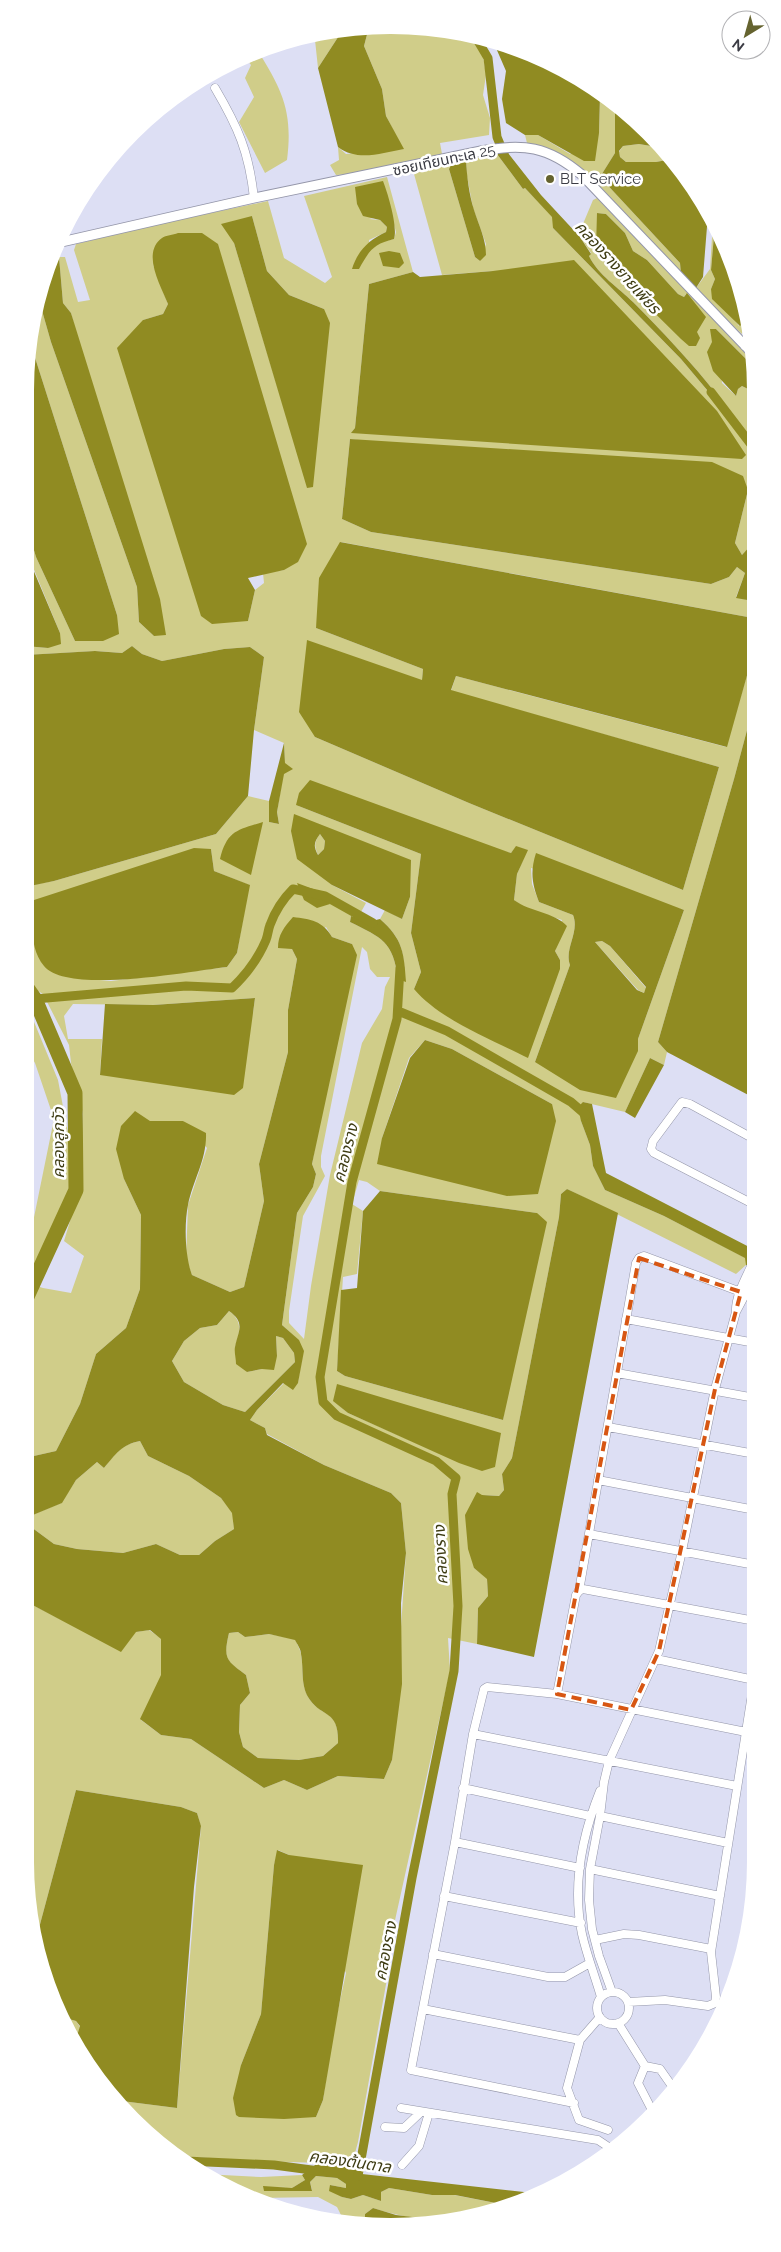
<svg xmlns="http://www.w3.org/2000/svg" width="781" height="2252" font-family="Raleway,'Noto Sans Thai',sans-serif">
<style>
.green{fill:#d0cd89;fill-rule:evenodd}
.water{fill:#908b22;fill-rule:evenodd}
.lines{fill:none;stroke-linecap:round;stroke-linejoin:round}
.canal{stroke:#908b22;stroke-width:9}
.river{stroke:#908b22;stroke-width:15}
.minor-casing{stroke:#9496a9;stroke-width:9}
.tertiary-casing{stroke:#9496a9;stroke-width:11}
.minor{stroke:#fff;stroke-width:8}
.tertiary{stroke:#fff;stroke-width:9}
.marked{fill:none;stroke:#d75612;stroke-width:4;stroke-dasharray:10 6;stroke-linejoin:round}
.poi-dot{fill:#65632f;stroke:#fff;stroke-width:2}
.labels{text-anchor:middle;stroke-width:5;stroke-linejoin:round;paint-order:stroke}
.street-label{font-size:15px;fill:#3b3c44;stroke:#fff}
.poi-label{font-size:15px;fill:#3b3c44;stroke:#fff;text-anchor:start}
.water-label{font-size:16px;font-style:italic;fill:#3d3b12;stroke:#fff}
</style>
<rect width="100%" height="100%" fill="#dddff4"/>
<path class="green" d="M414,26L470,35L483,55L486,75L483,95L490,118L489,135L440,143L442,154L433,158L362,173L336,175L330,165L339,160L338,147L346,154L403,149L386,116L382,89L364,46L369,27Z
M344,28L318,68L315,40L312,35Z
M258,51C283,91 293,113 287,160L265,173L239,122L254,97L245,78L251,65L245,57Z
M600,96L615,108V153L600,177L680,263L681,274L576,164L563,156L527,143L525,135H538L570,154L599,133Z
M639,144L663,148L672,159L656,162H626L620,157L619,152L623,146Z
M497,154L523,189L525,188L553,217V228L681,359L717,402L718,396C692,363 663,332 633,302C619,288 598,275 589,256L591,253L580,237V231L593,200L597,198L753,359V366L716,329L722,383L736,396L738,389L742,386L748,389L752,397L749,410L753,420V545L742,555L735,543L748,490L350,439L342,519L371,532L711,584L729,577L737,567L745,573L736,597L753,601V618L341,542L316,628L423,669L422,680L315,737L469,803L683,890L719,767L451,691L456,676L726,747L753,654L754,704L734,779L658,1042L667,1052L664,1065L650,1058L625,1112L583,1102L581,1121L590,1145L593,1166L605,1190L664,1216L746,1258V1265L736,1274L567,1189L561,1194L559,1217L512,1458L502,1474L504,1490L499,1496L482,1495L474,1568L487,1578L488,1596L478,1608L477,1644L448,1638L450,1671L390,1943L388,1973L358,2142L352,2164L258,2161L178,2156V2158L168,2152L114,2100L177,2108L201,1827L197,1813L181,1807L76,1790L35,1943L32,1933L25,1861V1601L60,1619L136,1632L149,1630L162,1639V1675L141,1720L161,1735L191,1739L264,1788L284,1780L307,1790L338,1776L384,1779L392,1760L406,1553L401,1503L391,1493L324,1465L267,1434L265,1428L250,1420L257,1410L284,1383H298C302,1348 311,1351 282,1325L297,1213L313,1187L316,1174L312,1164L352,944L332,937L326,927L292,949L297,959L288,1010V1052L259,1164L264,1201L244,1287L230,1292L192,1275L186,1259L188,1205L207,1148L183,1121H150L124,1179L141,1215L140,1289L126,1328L96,1354L80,1404L56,1451L25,1458V1234L31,1232L54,1119L35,1063L25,1046V1000L58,1080L71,1149L70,1191L28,1283L43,1288L71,1293L84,1256L64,1241L80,1188L83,1114L71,1063L69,1045L43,994L33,988L25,972V886L54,881L216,834L248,796L269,801V822L279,824L277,812L285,763L284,743L254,730L264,657L250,647L224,649L162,661L142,654L132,646L122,653L96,651L25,655V646L48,648L60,633L28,555H25L27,536L25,520L36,557L75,641L117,615L31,345L35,311L41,307L51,342L137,587L139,622L154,636L71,313L63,303L59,257H65L78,302L90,300L74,250L76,244L157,224L268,201L284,258L325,283L332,277L304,196L387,177L413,272L369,284L355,428L352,432L493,271L442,275L414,174L437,165H451L449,169L475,257L480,261L486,244L473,208L467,176L466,160ZM597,213L606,214L625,233L633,251L647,260L678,294L684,297L686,294L697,332L598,227ZM391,214L396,232L394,239L380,242L369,251V240L386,232L387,227L380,220L369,219ZM252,216L267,271L289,295L324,309L308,488L234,243ZM152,262L284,570L263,573L264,583L255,590L248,621L143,320L163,314L168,304ZM296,805L511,853L516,847L527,850L517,874L514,900L523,907L562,920L555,951L560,960L414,989L421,972L411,933L421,854ZM295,815L410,897L402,919L385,910L380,919C403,939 404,953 405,981L398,979C393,941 382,938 350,922L351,916L361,912L366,903L332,885ZM211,849L214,871L249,885L237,953L227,967L111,981L78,978ZM531,868L684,910L638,1039V1051L535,1062L570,965C564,948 580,932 573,915L539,902L532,884ZM362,947L367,952L370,969L377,977H390L385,987L382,1009L362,1043L330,1175L311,1286L304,1339L289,1323V1311L303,1216L325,1176L321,1167V1156ZM255,998L253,1013L100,1075L102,1039H68L64,1016L73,1004L153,1005ZM425,1040L452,1049L552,1104L382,1138L409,1058ZM359,1180L367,1182L380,1191L537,1213L503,1420L345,1376L337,1371L343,1277L357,1274L363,1211L352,1204ZM334,1401L459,1462L348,1413ZM278,1850L289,1855L346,1973L332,2038L323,2100L316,2117L241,2065L261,2014L274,1865Z
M713,221L715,224L711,270L715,279L711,289L739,326L745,321L742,334L697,293L696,288L710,269Z
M320,834L325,841L324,849L318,855C314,846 314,842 320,834Z
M602,941L610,946L646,988L644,993L638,990L595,942Z
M229,1311C243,1321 240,1332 235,1347L247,1372L262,1369L277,1356L276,1336L283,1338L294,1353L295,1362L245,1412L223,1405L184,1382L172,1361L184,1341L200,1328L217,1325Z
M140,1441L148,1456L189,1476L221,1498L233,1513L234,1529L215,1541L199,1555H180L156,1544L123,1553L77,1549L54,1544L31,1527L27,1517L61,1503L76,1480L97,1462L104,1468C115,1454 122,1444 140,1441Z
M238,1632L245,1637L269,1634L295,1639C297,1644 300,1649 301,1654C304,1670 300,1685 310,1700C323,1718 339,1709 338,1743L323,1756L299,1760L258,1758L243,1747L239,1732L240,1705L250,1693L246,1675C225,1660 223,1659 229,1633Z
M62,2017L76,2021L80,2027L76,2039Z
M203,2174L261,2177L302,2175L305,2180L292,2188L276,2186L312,2190L310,2182L316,2176L337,2178L346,2184V2188L330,2185L342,2197L351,2199L363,2195L381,2201V2192L389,2188L432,2195H454L506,2205C460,2226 420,2223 373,2208L365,2214V2225L349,2224L343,2219L337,2207L318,2197L259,2198L229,2189Z"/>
<path class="water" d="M369,27L364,46L382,89L386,116L404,149C381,153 358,162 338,147L318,68L344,28Z
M493,41L573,74L600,96L599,133L595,161H584L538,135H525L506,123L502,99L506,71Z
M615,108L663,148L639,144L623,146L619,151L620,157L626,162H656L672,159L708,214L703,277L696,288L681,274L680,263L600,177L615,153Z
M508,153L541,195L580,237L591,254L589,256C598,275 619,288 633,302C663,332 692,363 718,396V403L681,359L553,228L552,217L525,188L523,189L497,154Z
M466,160C467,177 469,194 474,210C479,226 486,239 486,255L480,261L475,257L449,169L451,165Z
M383,181C388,194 398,227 394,239C373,244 369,251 359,269H352C358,250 369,240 386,232L387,227L380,220L363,216L357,204L355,187Z
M597,213L606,214L625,233L633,251L647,260L678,294L684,297L687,293L706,317L697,332L700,338L696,346H689L681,339L605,264L596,248Z
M252,216L267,271L289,295L324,309L330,323L313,487L307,488L234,243L221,224Z
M715,224L745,318V321L740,326L712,299L711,289L715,279L711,270Z
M178,233H202L218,244L307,544L298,562L284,570L248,578L255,590L248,621L212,624L201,616L117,348L143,320L163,314L168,304C161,286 141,253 162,238C166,235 173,235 178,233Z
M389,251L400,253L404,263L399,268L383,266L379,253Z
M52,257H59L63,303L71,313L160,599L166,635L154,636L139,622L137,587L51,342L41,307L36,309L37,296Z
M574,260L717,411L746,455L742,459L351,433L355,428L369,284L413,272L420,277L493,271Z
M710,329H716L753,366V420L748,404L752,397L748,389L742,386L738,389L736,396L713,371L707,352L712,342Z
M31,345L117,615L119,634L103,641H75L36,557L25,520V391Z
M350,439L712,462L743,476L748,490L735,543L742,555L753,543V601L736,598L745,573L737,567L729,577L711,584L371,532L342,519Z
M340,542L753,618V654L727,747L456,676L451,690L719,767L683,890L469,803L315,737L299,712L307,640L422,680L423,669L316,628L319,578Z
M25,555H27L60,633L61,644L48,648L25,646Z
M132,646L142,654L162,661L224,649L250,647L264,657L254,730L248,796L216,834L54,881L25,887V655L95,651L122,653Z
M754,704V1098L667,1052L658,1042L734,779Z
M284,743L285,763L293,769L284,774L277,812L279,824L269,822V801Z
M310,780L511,853L516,846L528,850L517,874L514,900C530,912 554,912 567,926L555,951L560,960V969L528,1058C493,1040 440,1020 414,989L421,972L411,933L421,854L296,805L299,793Z
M294,814L411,860L410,897L402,919L332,885L297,859L291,831ZM320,834L325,841L324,849L318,855C313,846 314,842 320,834Z
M263,822L251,875L220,859C227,831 237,830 263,822Z
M194,848L211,849L214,871L250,885L237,953L227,967C191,971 68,995 44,966C29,948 32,922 34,900Z
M536,853L684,910L638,1039V1051L616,1098L580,1090L535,1062L570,965C564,948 580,932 573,915L539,902C532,884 530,872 536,853ZM602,941L610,946L646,987L644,993L637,990L595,942Z
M297,883L324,893L330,904L317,908L304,900Z
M351,916L372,921L380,919C403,939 404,953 406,982L398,979C393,941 382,938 350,922Z
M293,917C310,919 323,921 332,937L352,944L357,955L312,1164L316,1174L313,1187L297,1213L282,1325L299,1340L304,1351L298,1383L293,1390L283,1383L257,1410L250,1420L265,1428L267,1435L324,1465L391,1493L401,1503L406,1553L401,1603L402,1684L392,1760L384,1779L338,1776L307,1790L284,1780L264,1788L191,1739L161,1735L140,1719L161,1675V1639L150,1630L136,1632L121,1652L25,1601V1458L56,1451L80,1404L96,1354L126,1328L140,1289L141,1215L124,1179L116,1149L121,1126L135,1111L150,1121H183L206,1133C207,1159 193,1180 188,1205C184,1225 185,1256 192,1275L230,1292L244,1287L264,1201L259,1164L288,1052V1010L297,959L292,949L278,948C278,935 284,927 293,917ZM229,1311C246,1323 238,1331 235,1347C234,1352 236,1358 236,1364L247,1372L262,1369L274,1370L277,1356L276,1336L283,1338L294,1353L295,1362L245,1412L223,1405L184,1382L172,1361L184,1341L200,1328L217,1325ZM140,1441L148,1456L189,1476L221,1498L232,1513L234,1529L215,1541L199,1555H180L156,1544L123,1553L77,1549L54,1544L31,1527L28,1517L62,1503L76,1480L97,1462L104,1468C115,1455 122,1444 140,1441ZM238,1632L245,1637L269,1634L295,1640C297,1644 301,1649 301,1654C304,1670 300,1686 310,1700C323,1718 339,1710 338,1743L323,1756L299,1760L258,1758L243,1747L239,1732L240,1705L250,1693L246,1675C226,1660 223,1659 229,1633Z
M25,972L33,988L31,994L25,995Z
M255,998L243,1088L234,1095L100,1075L105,1004L153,1005Z
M425,1040L452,1049L552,1104L556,1121L538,1194L507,1196L377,1164L382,1138L410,1058Z
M650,1058L664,1065L635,1118L625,1112Z
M583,1102L592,1104L606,1173L755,1250V1268L746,1265L745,1258L664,1216L605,1190L593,1166L590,1145L581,1121L578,1107Z
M567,1189L618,1213L534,1657L477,1644L478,1608L488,1596L487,1579L474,1568L468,1549L465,1515L477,1492L482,1495L499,1496L504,1490L502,1474L512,1458L559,1217L561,1194Z
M380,1191L537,1213L547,1222L503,1420L345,1376L337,1371L341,1290L357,1288L363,1211Z
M337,1384L501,1433L495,1467L482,1471L459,1463L348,1413L333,1401Z
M76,1790L181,1807L197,1813L201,1826L194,1887L177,2108L114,2100L76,2039L80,2026L76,2021L62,2017L53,2001L35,1943Z
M277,1850L289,1855L363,1865L323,2100L316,2117L284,2119L239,2117L236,2115L233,2098L241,2065L261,2014L274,1865Z
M319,2162L352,2164L362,2174L533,2193L506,2205L455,2195H432L389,2188L381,2192V2201L363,2195L351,2199L342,2197L329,2191L330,2185L346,2188V2184L337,2178L316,2176L310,2182L312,2191H264L263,2186L292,2188L305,2180L302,2175Z
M373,2208L396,2215L444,2221L415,2226L365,2225V2214Z"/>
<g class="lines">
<path class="canal" d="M475,36L488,58L497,137L504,154
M711,392L753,447
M35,999L186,986L232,988C247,974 258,959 266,940C268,935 268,930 270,925C275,911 282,900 293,889L325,896L373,923
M398,1011L447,1031L571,1102L586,1115
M178,2158L186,2161L274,2165L319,2171
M358,2176L412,1878L454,1671L458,1606L452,1494L456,1478L436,1461L337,1416L323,1402L320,1377L352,1182L397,1019L400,968"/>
<path class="river" d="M25,985L35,999L75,1093L76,1190L25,1301"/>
<g class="minor-casing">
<path id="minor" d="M215,88C238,127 249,152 254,198
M745,346L749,331
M754,1139L690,1104L682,1102L653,1141L651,1149L654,1153L755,1205
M755,1258C748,1274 735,1295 736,1312L755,1276
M626,1319L755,1343
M617,1373L755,1398
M608,1427L755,1454
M598,1480L755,1510
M589,1534L755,1565
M579,1591L636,1263L639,1258L644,1256L741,1292
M656,1659L754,1680
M557,1694L576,1595L579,1591L583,1589L755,1621
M473,1734L737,1786
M463,1788L590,1816
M600,1791C582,1836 572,1886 582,1934C587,1956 595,1976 601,1997
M600,1816L728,1843
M455,1842L411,2070L574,2103
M580,1868L455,1842L473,1734L484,1689L487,1687L557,1694L746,1732
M590,1869L720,1896
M444,1896L581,1923
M595,1940L624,1934L639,1935L711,1949
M433,1954L548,1977H565L590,1963
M612,1992L599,1956L592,1929L589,1900L590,1869L600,1816L604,1782L609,1761L659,1651L682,1551L715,1389L736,1312
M597 2008a16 16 0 1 1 32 0a16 16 0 1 1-32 0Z
M628,2002L665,2000L708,2006L715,2003L716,1997L711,1952L756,1669
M423,2009L580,2040
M600,2017L580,2040L567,2088L579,2120L608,2130
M618,2023L645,2066L660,2069L674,2089
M645,2066L638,2083L654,2114
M401,2108L598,2140L613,2150
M385,2127L404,2128L421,2112
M402,2165L419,2146L429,2113"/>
</g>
<g class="tertiary-casing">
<path id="tertiary" d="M57,243L254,198L481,151C523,143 548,146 582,175L753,354"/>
</g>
<use href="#minor" class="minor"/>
<use href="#tertiary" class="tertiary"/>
</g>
<path class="marked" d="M639,1258L741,1292L715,1389L659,1651L631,1710L557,1694Z"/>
<circle class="poi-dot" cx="550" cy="179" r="5"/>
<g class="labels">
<g class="street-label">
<text transform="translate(444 160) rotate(-12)" y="5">ซอยเทียนทะเล 25</text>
</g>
<g class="poi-label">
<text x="560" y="184">BLT Service</text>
</g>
<g class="water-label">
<text transform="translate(618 267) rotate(48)" y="6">คลองรางยายเพียร</text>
<text transform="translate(58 1143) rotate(-90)" y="6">คลองลูกวัว</text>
<text transform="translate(345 1153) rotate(-76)" y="6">คลองราง</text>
<text transform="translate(440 1555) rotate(-93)" y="6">คลองราง</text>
<text transform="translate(385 1951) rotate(-79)" y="6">คลองราง</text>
<text transform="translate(350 2161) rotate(8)" y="6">คลองต้นตาล</text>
</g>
</g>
<path d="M0 0H781V2252H0ZM390 34H391A356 356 0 0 1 747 390V1862A356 356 0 0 1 391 2218H390A356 356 0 0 1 34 1862V390A356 356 0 0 1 390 34Z" fill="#fff" fill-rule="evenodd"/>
<g transform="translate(746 35) rotate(217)"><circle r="24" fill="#ffffff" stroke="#b1b1b4"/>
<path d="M0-4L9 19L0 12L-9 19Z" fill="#65632f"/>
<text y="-8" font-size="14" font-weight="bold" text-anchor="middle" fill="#3b3c44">N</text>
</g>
</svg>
